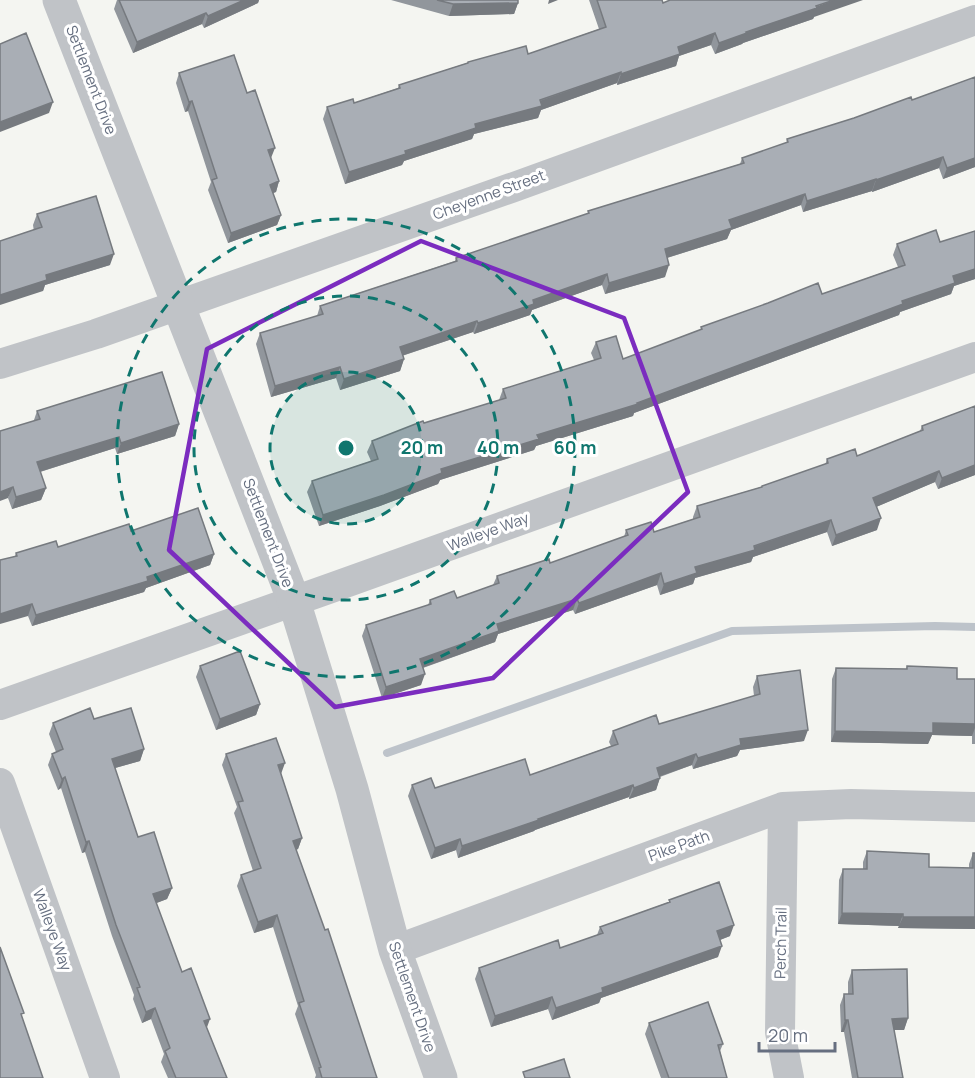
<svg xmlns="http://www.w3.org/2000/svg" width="975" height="1078" font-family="Manrope,sans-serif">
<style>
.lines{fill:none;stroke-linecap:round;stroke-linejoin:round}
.stream{stroke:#bdc3ca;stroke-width:8}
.minor{stroke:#c0c3c7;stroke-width:30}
.tertiary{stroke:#c0c3c7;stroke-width:33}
.wall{fill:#91969c}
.shaded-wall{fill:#767a7f}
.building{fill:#a9aeb5;stroke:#767a7f;stroke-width:1.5}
.marked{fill:none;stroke:#7b2cbf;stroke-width:4.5;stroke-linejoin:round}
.ring{fill:none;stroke:#0f766e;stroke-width:3;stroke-dasharray:10 8}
.labels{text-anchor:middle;stroke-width:6;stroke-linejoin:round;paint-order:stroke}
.street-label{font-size:15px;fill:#666f80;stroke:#fff}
.centre{fill:#0f766e;stroke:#fff;stroke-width:3}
.ring-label{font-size:18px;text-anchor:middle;font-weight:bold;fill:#0f766e;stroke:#fff;stroke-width:6;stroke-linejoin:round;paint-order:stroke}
</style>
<rect width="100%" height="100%" fill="#f4f5f1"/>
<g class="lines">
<path class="stream" d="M387,753L732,631L935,626L975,627"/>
<path class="minor" d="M0,364L96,334L511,188L975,20
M0,705L331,588L975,357
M0,783L105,1078
M783,807L780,1032L789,1078
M395,950L783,807L851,804L975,807"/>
<path class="tertiary" d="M59,0L294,601L352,789L395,950L441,1078"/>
</g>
<path class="wall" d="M117,0H259L258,3L204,28L202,24L133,53L114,9Z
M391,0H518V3L514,14L449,16Z
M589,0H662L663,3L814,17L813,19L743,43L742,44L715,54L711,45L679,56L676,66L617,85V83L541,110L538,118L474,134L472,139L404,161L402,165L345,184L323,119L327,107L354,103L398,88L399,85L467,63L468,62L528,54L599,29Z
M179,73L247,93L279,181L276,192L273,193L281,215L277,225L228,243L208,190L211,182L188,111L185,112L176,83Z
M975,77V167L943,179L939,168L872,192V191L803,212L801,205L731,230L727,239L667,258L665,277L605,294L602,285L532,310L530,315L474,334L473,332L402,356L404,359L400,371L340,390L336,378L271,397L256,344L260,333L317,316L320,306L455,261L456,258L587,214L588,211L740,164L742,158L786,143L787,139L912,100Z
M37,214L110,265L45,285L43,291L33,225Z
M975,231V279L954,286L951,294L900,312L899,315L634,413L633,416L536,446L534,450L440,480L438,484L380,506L319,526L307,492L312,481L371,461L367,452L372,441L499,400L503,389L594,360L591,353L596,342L623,359L700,330L701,327L822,294L898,267L893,255L897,244L940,242Z
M975,406V475L938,489L935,482L876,507L877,530L832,546L827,532L753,557L751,562L695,578L693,584L660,595L657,585L575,614L573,610L498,634L495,642L423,668L421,685L382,698L362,636L366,625L428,605L430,600L457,598L493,585L497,576L550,563L624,537L626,530L654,532L693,519V517L697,506L761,487L762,486L825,465L827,459L857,456L920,431L922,426Z
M37,411L179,424L175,436L117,454L115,448L40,472L46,488L41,500L12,509L8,498Z
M131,531L214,554L210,565L146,588L144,592L32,626L28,616L15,556L16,553L58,547Z
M200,666L260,704L256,715L216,730L196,677Z
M907,666L957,679H975V744H972V736L932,735L928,744L831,742L832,679L836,668L906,669Z
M757,676L804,741L740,750L737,756L693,769L692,765L660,777L656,790L629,799V797L535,830L534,831L458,858L456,850L431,859L408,796L412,785L435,788L530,775L611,746L609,742L613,731L659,724L754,696L753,687Z
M94,719L144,749L140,761L115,768L138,837L172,888L167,899L156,903L182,972L207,1028L227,1078H168L161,1062L164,1054L151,1019L142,1023L133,999L134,995L112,936L85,852L82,853L61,788L58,790L48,765L52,754L56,752L49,734L53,723Z
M226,754L281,774L302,838L298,849L296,850L377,1078H315L316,1075L295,1014L298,1006L273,927L254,933L237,886L241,875L253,871L234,813L237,807L222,765Z
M867,851L929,867L969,868V864L973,853H975V929L898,928L899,926L838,924L839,880L843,869H863V862Z
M669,900L730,936L720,940L718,957L601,998L599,1003L552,1020L548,1009L491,1027L475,979L479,968L560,948L597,935L600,927L669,902Z
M852,970L908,1018L904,1030H894L903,1078H852L844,1032H841L840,1005L844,994H848V982Z
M649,1023L723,1044L720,1051L727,1078H661L645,1034Z"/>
<path class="shaded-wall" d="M244,0H259L258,3L204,28L208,16Z
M549,0H558L548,4Z
M834,0H863L814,17L813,19L743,43L742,44L715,54L719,43L746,32Z
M518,3L514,14L449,16L453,4Z
M206,13L202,24L133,53L137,42Z
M715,33L711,45L679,56L676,66L617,85L621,74L678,47Z
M621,72L617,83L541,110L538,118L474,134L472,139L404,161L402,165L345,184L349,172L475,124Z
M192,101L188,111L185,112L189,102Z
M53,102L49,113L0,132V122Z
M275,148L271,158L268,150Z
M943,157L939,168L872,192L876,180Z
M975,158V167L943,179L947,168Z
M876,179L872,191L803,212L807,201Z
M279,181L276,192L267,195L270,185Z
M805,194L801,205L731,230L727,239L660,260L665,249L729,220Z
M281,215L277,225L228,243L231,233Z
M114,254L110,265L45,285L43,291L0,305V295L46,275Z
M669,265L665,277L605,294L609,283Z
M975,269V279L954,286L951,294L900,312L899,315L634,413L633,416L536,446L534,450L440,480L438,484L380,506L319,526L323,515L441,469L537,435L637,403L902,301L953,276Z
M607,274L602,285L532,310L530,315L474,334L478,323L533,300Z
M477,321L473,332L395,358L400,347Z
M404,359L400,371L340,390L344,379Z
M340,367L336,378L271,397L275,386Z
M179,424L175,436L117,454L121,443Z
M119,437L115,448L33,474L37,462Z
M975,465V475L938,489L942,478Z
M939,471L935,482L869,510L873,498Z
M13,487L8,498L0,501V492Z
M46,488L41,500L12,509L16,497Z
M881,518L877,530L832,546L836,535Z
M831,520L827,532L753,557L751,562L695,578L693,584L660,595L664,584L695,567Z
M214,554L210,565L146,588L144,592L32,626L36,615Z
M661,573L657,585L575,614L579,603Z
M577,599L573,610L498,634L495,642L416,670L420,659L497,624Z
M32,604L28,616L0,624V614Z
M425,674L421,685L382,698L386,687Z
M260,704L256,715L216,730L220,719Z
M933,723L975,724V728L972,736L932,735L928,744L831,742L835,731Z
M808,730L804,741L740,750L737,756L693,769L698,758L740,739Z
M144,749L140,761L108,770L112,759Z
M696,754L692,765L652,779L657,768Z
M285,763L281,774L278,765Z
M65,777L61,788L58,790L62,779Z
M660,778L656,790L629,799L634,788Z
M633,785L629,797L535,830L534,831L458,858L462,846Z
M302,838L298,849L289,852L293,841Z
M460,839L456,850L431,859L435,848Z
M89,841L85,852L82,853L86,842Z
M172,888L167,899L149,906L153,894Z
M842,913L903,914L899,926L838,924Z
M277,915L273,927L254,933L258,922Z
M903,917H975V929L898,928Z
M734,925L730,936L712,943L717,931Z
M722,946L718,957L601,998L599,1003L552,1020L556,1008L602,988Z
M552,997L548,1009L491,1027L495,1016Z
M155,1008L151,1019L142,1023L146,1012Z
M908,1018L904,1030H888L892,1019Z
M210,1019L206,1030L204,1021Z
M845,1020H848L844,1032H841Z"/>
<path class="building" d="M119,0H244L208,16L206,13L137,42Z
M437,0H518V3L453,4Z
M597,0H662L663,3L670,0H834L816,6L817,8L746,32L747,33L719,43L715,33L678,47L680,54L621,74V72L540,100L542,106L475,124L476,128L405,151L406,154L349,172L327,107L353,99L354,103L400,88L399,85L468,63V62L526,46L528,54L606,27Z
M26,33L53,102L0,122V44Z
M234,55L247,93L255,90L275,148L268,150L279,181L270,185L281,215L231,233L212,180L217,178L192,101L189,102L179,73Z
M975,77V158L947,168L943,157L876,180V179L807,201L805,194L729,220L732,228L665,249L669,265L609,283L607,274L533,300L534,304L478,323L477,321L400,347L404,359L344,379L340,367L275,386L260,333L323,314L320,306L457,261L456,258L589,213L588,211L744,163L742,158L788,142L787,139L854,118L911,97L912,100Z
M96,196L114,254L46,275L47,280L0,295V241L42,227L37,214Z
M936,230L940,242L975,231V269L953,276L955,283L902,301L903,304L637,403L638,404L537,435L539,439L441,469L442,473L384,495L323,515L312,481L378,459L372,441L423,421L424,423L506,398L503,389L601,358L596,342L616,336L623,359L702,329L701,327L768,303L818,283L822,294L905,265L897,244Z
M162,372L179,424L121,443L119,437L37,462L46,488L16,497L13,487L0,492V431L40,419L37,411Z
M975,406V465L942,478L939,471L873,498L881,518L836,535L831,520L754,546L755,550L695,567L697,573L664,584L661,573L579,603L577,599L497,624L499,631L420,659L425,674L386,687L366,625L431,604L430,600L454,591L457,598L499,583L497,576L549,559L550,563L628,535L626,530L651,522L654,532L700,517L697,506L762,487V486L828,463L827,459L855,449L857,456L923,430L922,426Z
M198,508L214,554L147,577L148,581L36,615L32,604L0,614V560L17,556L16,553L56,541L58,547L129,524L131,531Z
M240,651L260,704L220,719L200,666Z
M907,666L957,668V679H975V724L933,723V733L835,731L836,668L907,669Z
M800,670L808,730L740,739L741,745L698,758L696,754L657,768L660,778L634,788L633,785L538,819L539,820L462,846L460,839L435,848L412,785L431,778L435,788L525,759L530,775L618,744L613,731L656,715L659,724L760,694L757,676Z
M90,708L94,719L131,708L144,749L112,759L138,837L154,832L172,888L153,894L182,972L191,968L210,1019L204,1021L227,1078H176L165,1051L170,1048L155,1008L146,1012L137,988L140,987L116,925L89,841L86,842L65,777L62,779L52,754L63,749L53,723Z
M276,738L285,763L278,765L302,838L293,841L325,930L328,929L377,1078H322L319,1068L321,1067L299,1003L304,1001L277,915L258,922L241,875L261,868L238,802L243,801L226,754Z
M867,851L929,854V867L973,868V853H975V917H903V914L842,913L843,869H867Z
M719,882L734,925L717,931L722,946L602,988L603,992L556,1008L552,997L495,1016L479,968L558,940L560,948L603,933L600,927L670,902L669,900Z
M0,947L24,1013L21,1014L43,1078H0Z
M907,969L908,1018L892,1019L903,1078H858L848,1020H845L844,994H853L852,970Z
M708,1002L723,1044L718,1045L727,1078H669L649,1023Z
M564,1059L570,1078H525L523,1072Z"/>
<path class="marked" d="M421,241L624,318L688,492L493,678L335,707L169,550L207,349Z"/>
<circle cx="346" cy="448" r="76" fill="#0f766e" fill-opacity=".12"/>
<g class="ring">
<circle cx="346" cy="448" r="76"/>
<circle cx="346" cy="448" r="152"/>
<circle cx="346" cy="448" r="229"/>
</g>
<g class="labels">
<g class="street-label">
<text transform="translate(91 80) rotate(69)" y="5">Settlement Drive</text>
<text transform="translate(489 195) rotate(-20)" y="5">Cheyenne Street</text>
<text transform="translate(488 532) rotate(-20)" y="5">Walleye Way</text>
<text transform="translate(268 533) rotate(69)" y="5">Settlement Drive</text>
<text transform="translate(679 846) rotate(-20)" y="5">Pike Path</text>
<text transform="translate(52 930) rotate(70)" y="5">Walleye Way</text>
<text transform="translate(781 943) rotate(-89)" y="5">Perch Trail</text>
<text transform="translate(412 997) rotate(71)" y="5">Settlement Drive</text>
</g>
</g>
<circle cx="346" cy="448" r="9" class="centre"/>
<g class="ring-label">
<text x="422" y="454">20 m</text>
<text x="498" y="454">40 m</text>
<text x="575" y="454">60 m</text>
</g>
<path d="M759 1042v9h76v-9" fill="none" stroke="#666f80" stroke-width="3"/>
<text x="768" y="1042" font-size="18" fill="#666f80" stroke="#ffffff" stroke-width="4.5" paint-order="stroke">20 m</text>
</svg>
